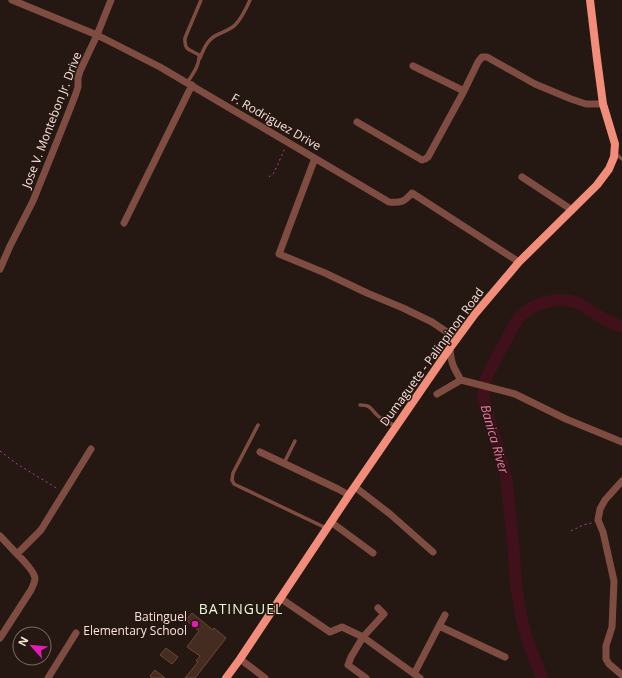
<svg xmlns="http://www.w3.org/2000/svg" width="622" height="678" font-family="'Open Sans',sans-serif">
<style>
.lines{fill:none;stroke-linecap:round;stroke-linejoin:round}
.river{stroke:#40101b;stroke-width:12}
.building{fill:#442c20;stroke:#6d4734}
.path{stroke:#ac3ca4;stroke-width:1;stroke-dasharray:2 3;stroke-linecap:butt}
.service{stroke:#7f4c42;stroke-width:3.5}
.minor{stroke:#7f4c42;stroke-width:7}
.secondary{stroke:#f18d7a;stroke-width:8}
.poi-dot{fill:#e71ab7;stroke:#251812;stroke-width:1.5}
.labels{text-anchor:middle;stroke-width:3;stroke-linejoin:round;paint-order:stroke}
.street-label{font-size:12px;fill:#fbe2da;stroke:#251812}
.poi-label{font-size:12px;fill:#fbe2da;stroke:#251812;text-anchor:end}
.water-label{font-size:13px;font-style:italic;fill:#f072a5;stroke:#251812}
.quarter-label{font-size:14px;letter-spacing:1px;fill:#ebfbdb;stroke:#251812}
</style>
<rect width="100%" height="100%" fill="#251812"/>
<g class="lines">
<path class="river" d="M542,678L528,642L521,616L516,586L514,552L506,476L487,412L483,397L486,378L515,323C525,309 539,302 557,300C564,300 571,300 578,303C584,305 589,310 594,313C603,319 612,323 622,327"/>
</g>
<path class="building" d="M192,613L213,630L214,628L226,638L195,678H185L198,662L196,661L200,656L187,647L199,631L186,620Z
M166,648L178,657L172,664L160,655Z
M155,670L165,678H152L150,676Z"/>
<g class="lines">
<path class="path" d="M269,177L274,173L285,148
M0,451L17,464L58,489
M571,531L583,525L592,523"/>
<path class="service" d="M200,58C204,48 208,38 219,34C225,31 231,29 235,25C242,18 246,9 250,0
M187,83C192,75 200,65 199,55C190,49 184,51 185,38L201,0
M615,153L622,159
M360,405C372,405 370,409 378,416C383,420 390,423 395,426
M258,425L233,473L232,480L234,484L326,528
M284,463L295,441"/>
<path class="minor" d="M12,0L97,35L160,67L389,202C401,203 404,202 412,193L519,262
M413,66L464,91
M357,122L422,160L425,159L428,157L464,91L478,62L482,57H487L535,84L571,99L586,104H603
M315,158L279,254L325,273L367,293L403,308L432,322L457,339
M522,177L572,210
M124,223L192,85
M0,269L10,246L33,201L64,124L75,96L78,87V78L80,71L97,35L111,0
M450,348C451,363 453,367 461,380
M437,394L461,380L515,394L566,419L622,442
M260,452L338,489L349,495
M622,481L605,500L600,509L598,520L603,532L614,581L612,627L606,646V659L609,664L622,675
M355,487L390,514L433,552
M331,522L373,553
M0,536L17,554
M280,598L330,632L342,627L363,637L420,678
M439,626L445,615
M0,638L31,590C33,586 35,582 35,578C34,571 22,559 17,554L41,530L91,449
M240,659L265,678
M414,674L439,626L505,657
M48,678L76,633
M366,678L348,665L351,657L363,637L384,614L378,608"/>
<path class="secondary" d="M226,678L240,659L349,495L450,348L475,314L519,262L597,185L609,169L614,157L615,144L603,104L597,59L590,0"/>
</g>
<circle class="poi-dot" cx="195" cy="624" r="4"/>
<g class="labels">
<g class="street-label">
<text transform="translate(52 120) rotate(-69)" y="4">Jose V. Montebon Jr. Drive</text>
<text transform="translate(276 122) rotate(30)" y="4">F. Rodriguez Drive</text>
<text transform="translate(432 357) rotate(-54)" y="4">Dumaguete - Palinpinon Road</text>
</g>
<g class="poi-label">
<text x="187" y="621">Batinguel<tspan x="187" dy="14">Elementary School</tspan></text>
</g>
<g class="water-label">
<text transform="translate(495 439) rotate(74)" y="5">Banica River</text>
</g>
<g class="quarter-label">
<text x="241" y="614">BATINGUEL</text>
</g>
</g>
<g transform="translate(32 646) rotate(297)"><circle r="19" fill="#251812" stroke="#7b6962"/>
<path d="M0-3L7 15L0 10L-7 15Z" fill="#e71ab7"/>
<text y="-6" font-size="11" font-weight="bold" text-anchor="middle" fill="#fbe2da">N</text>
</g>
</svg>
